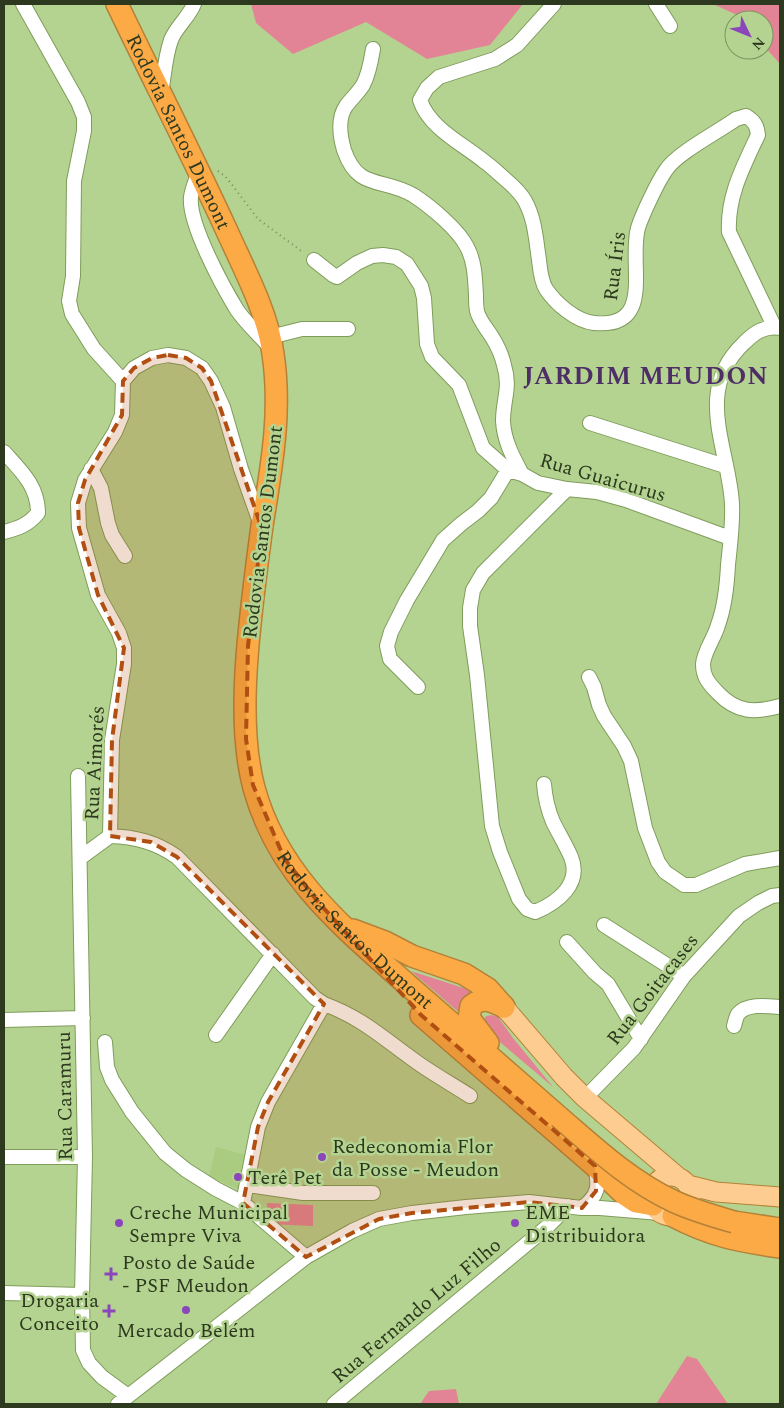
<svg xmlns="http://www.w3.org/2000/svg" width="784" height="1408" font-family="Spectral,serif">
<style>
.built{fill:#aacc81}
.green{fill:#e38496}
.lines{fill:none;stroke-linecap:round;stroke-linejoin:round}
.minor-casing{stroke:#7f9c5b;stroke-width:16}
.major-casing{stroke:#b38238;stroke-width:21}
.highway-casing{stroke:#b38238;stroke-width:24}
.path{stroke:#768c5b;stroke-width:2;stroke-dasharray:1 4;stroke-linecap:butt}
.minor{stroke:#fff;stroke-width:14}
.major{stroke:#fdcc90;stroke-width:19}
.highway{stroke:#fbaa46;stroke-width:21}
.highway-bridge-casing{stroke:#b38238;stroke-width:24;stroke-linecap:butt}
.highway-bridge{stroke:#fbaa46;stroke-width:21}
.marked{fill:#b04f11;fill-opacity:0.2;stroke:#b04f11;stroke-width:4;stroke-dasharray:10 6;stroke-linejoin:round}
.poi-dot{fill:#8a46ba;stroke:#b4d390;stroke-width:2}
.labels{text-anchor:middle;stroke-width:5;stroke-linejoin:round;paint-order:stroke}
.street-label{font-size:20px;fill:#2d391e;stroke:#b4d390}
.poi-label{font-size:20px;fill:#2d391e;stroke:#b4d390;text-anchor:start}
.district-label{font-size:25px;font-weight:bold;letter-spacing:1px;fill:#4e2e67;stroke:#b4d390}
</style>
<rect width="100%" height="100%" fill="#b4d390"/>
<path class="built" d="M216,1147L250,1156L244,1192L209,1176Z"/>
<path class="green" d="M251,4H523L490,45L427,59L366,22L293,54L256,23Z
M713,4H780V64L764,46V20H742L739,16Z
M411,971L479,993L462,1015Z
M492,1015L498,1017L513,1038L553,1087L488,1032L483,1021L486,1016Z
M267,1203L313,1205V1226L267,1224Z
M687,1356L697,1359L728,1404H656Z
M456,1389L459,1404H420L429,1391Z"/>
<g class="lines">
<g class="minor-casing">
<path id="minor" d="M23,4L78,102L84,117V131L74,181L73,276L69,301L72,314L94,349L123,381
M554,4L517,45L495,59L439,77L427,88L420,100C429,128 463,144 485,162C492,167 498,173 505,179C512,185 521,193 525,201C535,219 536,240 539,260C540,269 541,281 546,289C556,304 576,321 594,323C656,329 628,264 638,228C642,215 658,181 666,170C677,153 718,132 736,119L746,116C754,121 757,125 758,135C743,167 727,197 729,232L774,326
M656,4L670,26
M373,49C371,61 369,74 363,85C358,93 351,99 346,106C337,119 340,136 344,150C358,191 382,177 413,195C430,206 458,229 467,247C475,262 475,279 476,295C476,300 476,306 477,311C479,320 487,329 492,337C497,345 502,356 504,365C511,388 503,399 503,421C504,441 513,457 522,474
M161,94C164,76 165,57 171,40C176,27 189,17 194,4
M199,172C196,180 192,189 191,197C188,223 223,287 237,310C246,323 259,335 270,347
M314,260L333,275L337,277L357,263L372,256L383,255L396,257L407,264L421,286L424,298L427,344L432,357L459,385L483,448L508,470L522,474L538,483L567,489L597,492L626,500L730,538
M780,328C765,325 754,333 744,343C693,391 729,448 732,504C733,524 730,545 728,565C727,585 725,606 718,625C715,637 704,651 703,664C703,668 704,674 706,678C709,684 714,689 718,693C737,713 755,713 780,706
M270,337L302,329H348
M590,423L725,466
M4,452C21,471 38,486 38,513C28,525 19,528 4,532
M91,469L101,488L108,523L112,535L125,556
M589,677L594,687L599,705L604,716L624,746L631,761L645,828L658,862L665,872L684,885H696L745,864L780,858
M418,687L390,659L387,646L391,632L407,600L443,540L461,524L478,511L491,498L508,470
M78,776L85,1157L82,1295L83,1350L89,1363L102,1377L128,1396
M544,784C545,797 548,810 553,822C559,834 566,845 571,857C582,884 557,903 535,912L527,909L519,899L500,852L492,826L477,675L470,626V608L473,590L483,573L567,489
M80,858L110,836
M604,925L684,976
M567,942L595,973L608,984L641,1039
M324,1004C363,1018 385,1040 418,1063C435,1075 453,1085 470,1096
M4,1020L83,1018
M734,1026C735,1022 736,1017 738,1014C747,1003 768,1006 780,1007
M216,1035L273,954
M105,1042L107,1067L112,1080L132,1112L165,1153L186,1170L216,1189L243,1203L306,1257
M585,1098L634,1048L684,976L739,916L758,903L772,896L780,895
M4,1157H85
M248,1185L303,1193H373
M243,1203L258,1127L268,1102L324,1004L315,998L177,857C156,842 135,837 110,836L112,740L124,664V648L119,633L98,595L79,528L78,503L85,480L115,432L122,415L123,381L134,368L152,358L168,355L186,358L202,368L211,381L223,407L241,469L261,525
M582,1208C598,1196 600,1186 595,1167
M4,1293L82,1295
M118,1404L306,1257L352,1231L379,1219L412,1213L466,1207L529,1202L582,1208H600L660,1213
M334,1404L547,1227L568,1206"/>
</g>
<g class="major-casing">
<path id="major" d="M504,1007L564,1077L585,1098L678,1177
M651 1196a20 20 0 1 1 40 0a20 20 0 1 1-40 0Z
M688,1185L716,1192L780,1197"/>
</g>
<g class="highway-casing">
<g id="highway">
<path id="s1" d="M117,4C153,79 191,153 226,229C243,267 268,313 273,354C282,413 271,469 262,526C258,556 254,586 251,615C245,669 240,735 254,788C278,876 344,928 409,986C459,1030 509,1073 559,1117"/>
<path d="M353,930L385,942L412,956L464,974L488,989L504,1007"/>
<path d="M421,1015L595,1166L624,1194L636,1202L653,1205"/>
<path d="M488,1043L469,1018L471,1006C483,996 492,1001 504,1007"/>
<path d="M673,1216C711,1236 738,1241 780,1247"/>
<path d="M734,1222L780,1229"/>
</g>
</g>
<path class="path" d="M218,171L226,177L258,219L304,253"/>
<use href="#minor" class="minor"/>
<use href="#major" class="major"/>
<use href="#highway" class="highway"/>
<g class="highway-bridge-casing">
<path id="highway-bridge" d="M559,1117C594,1147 630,1181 673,1201C692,1210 713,1216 734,1222"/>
</g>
<use href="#highway-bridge" class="highway-bridge"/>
</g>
<path class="marked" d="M168,355L186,358L202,368L211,381L262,529L248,646L246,739L253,785L284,858L319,903L421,1015L595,1166L596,1191L582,1208L529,1202L412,1213L379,1219L306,1257L243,1203L258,1127L268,1102L324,1004L177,857L151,842L110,836L112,740L124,648L98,595L79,528L78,503L85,480L122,415L123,381L134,368L152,358Z"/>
<g class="poi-dot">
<circle cx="322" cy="1157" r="5"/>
<circle cx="238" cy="1177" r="5"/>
<circle cx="119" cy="1223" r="5"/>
<circle cx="515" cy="1223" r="5"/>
<path d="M108.5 1266.5h5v5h5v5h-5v5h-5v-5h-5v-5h5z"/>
<circle cx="186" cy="1310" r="5"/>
<path d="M106.5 1303.5h5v5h5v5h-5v5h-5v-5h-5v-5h5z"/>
</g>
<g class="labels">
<g class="street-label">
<text dy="7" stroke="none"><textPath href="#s1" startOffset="142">Rodovia Santos Dumont</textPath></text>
<text transform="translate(614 266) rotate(-83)" y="7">Rua Íris</text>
<text transform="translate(603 477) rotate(16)" y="7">Rua Guaicurus</text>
<text transform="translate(262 532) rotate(-83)" y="7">Rodovia Santos Dumont</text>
<text transform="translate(94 763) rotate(-87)" y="7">Rua Aimorés</text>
<text dy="7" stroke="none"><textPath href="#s1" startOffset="998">Rodovia Santos Dumont</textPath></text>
<text transform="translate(652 989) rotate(-52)" y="7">Rua Goitacases</text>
<text transform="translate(64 1096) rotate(-91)" y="7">Rua Caramuru</text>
<text transform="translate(416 1310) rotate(-40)" y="7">Rua Fernando Luz Filho</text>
</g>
<g class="poi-label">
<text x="332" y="1153">Redeconomia Flor<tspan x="332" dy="23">da Posse - Meudon</tspan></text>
<text x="248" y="1184">Terê Pet</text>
<text x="129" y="1219">Creche Municipal<tspan x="129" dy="23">Sempre Viva</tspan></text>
<text x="525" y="1219">EME<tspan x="525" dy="23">Distribuidora</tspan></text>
<text x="122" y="1269">Posto de Saúde<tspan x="122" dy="23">- PSF Meudon</tspan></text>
<text x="99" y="1307" text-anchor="end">Drogaria<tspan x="99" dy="23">Conceito</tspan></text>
<text x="186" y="1337" text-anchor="middle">Mercado Belém</text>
</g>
<g class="district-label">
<text x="646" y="384">JARDIM MEUDON</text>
</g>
</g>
<rect width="784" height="1408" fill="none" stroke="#2d391e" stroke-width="10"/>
<g transform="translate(749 35) rotate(133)"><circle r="24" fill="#b4d390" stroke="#7e9562"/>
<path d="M0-4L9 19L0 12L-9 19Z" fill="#8a46ba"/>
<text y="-8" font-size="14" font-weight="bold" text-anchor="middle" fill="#2d391e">N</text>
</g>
</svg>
